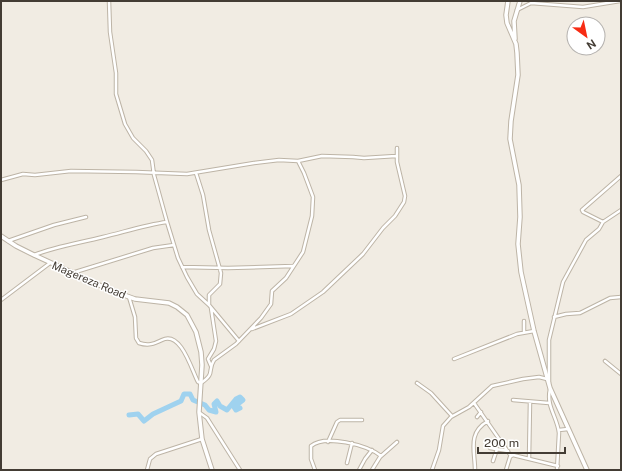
<svg xmlns="http://www.w3.org/2000/svg" width="622" height="471" font-family="'Public Sans',sans-serif">
<style>
.lines{fill:none;stroke-linecap:round;stroke-linejoin:round}
.river{stroke:#9fd2ef;stroke-width:5}
.minor-casing{stroke:#bdb4a6;stroke-width:4.5}
.tertiary-casing{stroke:#bdb4a6;stroke-width:5.5}
.minor{stroke:#fff;stroke-width:2.5}
.tertiary{stroke:#fff;stroke-width:3.5}
.labels{text-anchor:middle;stroke-width:3;stroke-linejoin:round;paint-order:stroke}
.street-label{font-size:11px;fill:#433c34;stroke:#fff}
</style>
<rect width="100%" height="100%" fill="#f1ece3"/>
<g class="lines">
<path class="river" d="M129,415L138,414L144,421L153,414L181,401L184,394H190L193,400L205,405L209,410L216,412L214,404L217,401L220,406L227,410L236,399L240,397L243,400L234,407L236,410L240,408"/>
<g class="minor-casing">
<path id="minor" d="M109,1L110,32L116,73V94L125,124L133,138L146,151L152,160L154,175L167,222L178,258L187,277L197,294L209,305L239,341
M517,10L531,3L583,7L620,1
M196,173L203,195L209,230L221,273L220,284L209,295V304
M1,180L23,174L35,175L71,171L136,172L187,174L254,163L279,160L298,161L322,156L353,157L364,158L396,156
M603,222L583,212L582,210L621,176
M8,241L54,225L86,217
M34,255C57,246 79,243 103,237C124,232 145,225 167,222
M182,267L228,268L293,266
M72,273L153,248L174,245
M129,297L135,317L136,338L139,343C148,346 154,344 162,340C181,330 192,371 198,382L201,383C216,373 207,371 214,360L236,344L261,318L271,304L272,291L286,278L303,252L312,216L313,197L304,173L298,161
M1,300L50,263
M554,317L566,314L580,313L610,298L621,297
M524,321V332
M252,329L291,314L323,292L363,254L383,228L395,216L404,202L405,196L397,162V148
M454,359L517,334L534,331
M605,361L621,374
M211,366L208,359L214,349L216,341L211,308
M417,383L431,393L452,416
M549,383V340L563,282L586,240L599,229L603,222L621,210
M550,389C546,407 557,416 559,433L557,470
M513,400L549,403
M474,403L511,456
M200,413L207,418L240,470
M477,417L481,412
M559,430L568,429
M328,442L337,422L340,420H362
M490,448L508,451
M529,459L530,402
M493,461L497,449
M347,463L352,443
M147,470L150,459L156,454L202,439
M315,470L311,459V446C325,434 367,445 381,456
M359,470L365,459L372,450
M372,470L380,457L397,442
M432,470L439,450L443,426L451,417L469,407L492,386L523,379L539,377L547,379
M475,470C475,451 467,433 488,421
M506,470L510,457L513,455L558,466"/>
</g>
<g class="tertiary-casing">
<path id="tertiary" d="M508,1L506,15L507,23L516,44L517,53L518,75L511,121L510,139L519,185L520,217L518,244L521,272L534,331L550,388L587,470
M515,39L514,21L520,1
M1,236L16,246L34,255L110,290L135,299L169,303L177,307L187,315L196,332L201,352L202,365L199,412L202,439L212,470"/>
</g>
<use href="#minor" class="minor"/>
<use href="#tertiary" class="tertiary"/>
</g>
<g class="labels">
<g class="street-label">
<text transform="translate(89 280) rotate(23)" y="4">Magereza Road</text>
</g>
</g>
<rect width="622" height="471" fill="none" stroke="#433c34" stroke-width="4"/>
<g transform="translate(586 36) rotate(147)"><circle r="19" fill="#ffffff" stroke="#b4b1ae"/>
<path d="M0-3L7 15L0 10L-7 15Z" fill="#f72c14"/>
<text y="-6" font-size="11" font-weight="bold" text-anchor="middle" fill="#433c34">N</text>
</g>
<path d="M478 447v6h87v-6" fill="none" stroke="#433c34" stroke-width="2"/>
<text x="484" y="447" font-size="12" fill="#433c34" stroke="#ffffff" stroke-width="3" paint-order="stroke">200 m</text>
</svg>
